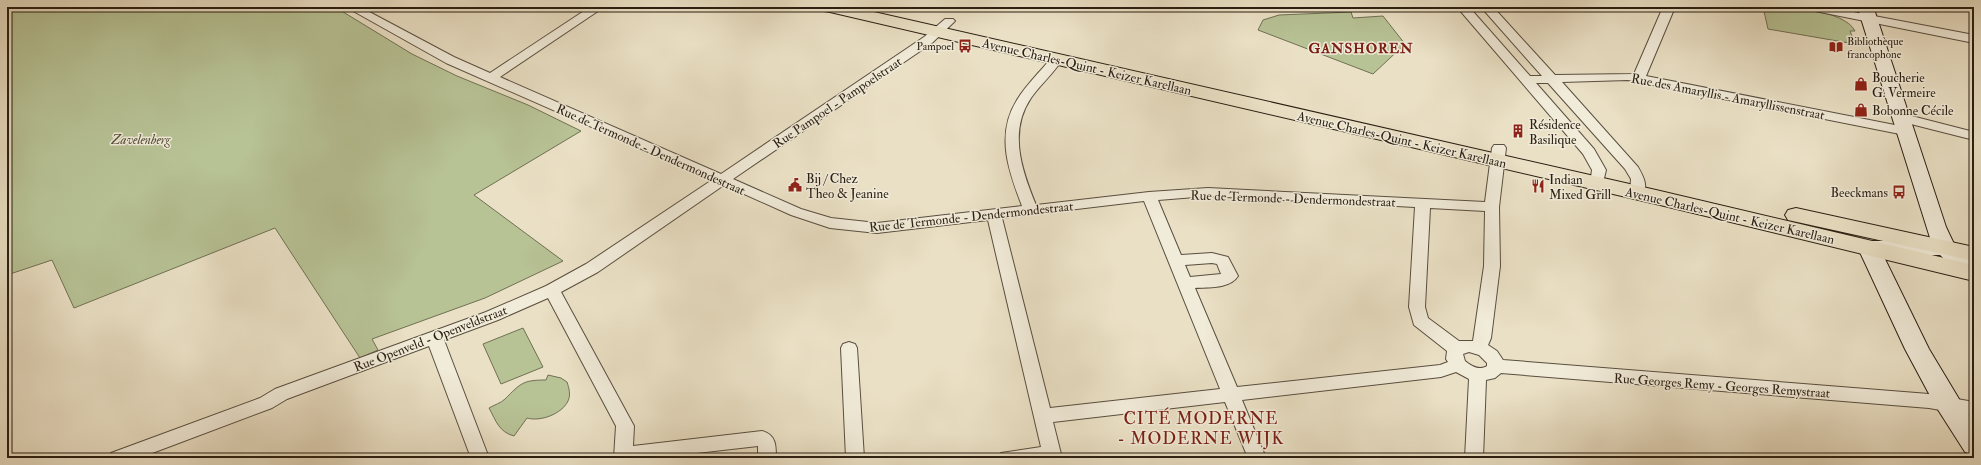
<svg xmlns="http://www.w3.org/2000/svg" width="1981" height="465" font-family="'IM FELL Double Pica',serif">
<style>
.green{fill:#b7c295;stroke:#707054}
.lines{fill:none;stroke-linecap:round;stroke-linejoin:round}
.street-casing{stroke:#594e3f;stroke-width:2}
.secondary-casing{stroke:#291e12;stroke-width:2}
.primary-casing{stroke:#291e12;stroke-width:2}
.street{fill:#f1ebd9;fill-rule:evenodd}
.secondary{fill:#f1ebd9;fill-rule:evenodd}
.primary{fill:#eae0c5;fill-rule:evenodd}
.labels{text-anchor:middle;stroke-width:3;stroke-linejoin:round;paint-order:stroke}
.far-poi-label{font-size:11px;fill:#291e12;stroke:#f1ebd9;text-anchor:start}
.street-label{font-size:13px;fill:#291e12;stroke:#f1ebd9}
.poi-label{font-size:13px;fill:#291e12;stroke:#f1ebd9;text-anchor:start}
.park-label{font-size:13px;font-style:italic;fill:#544f39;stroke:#f1ebd9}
.far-district-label{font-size:14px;font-weight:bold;letter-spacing:1px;fill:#7a1f14;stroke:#f1ebd9}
.near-neighbourhood-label{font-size:17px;letter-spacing:1px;fill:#7a1f14;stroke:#f1ebd9}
</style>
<rect width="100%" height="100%" fill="#eae0c5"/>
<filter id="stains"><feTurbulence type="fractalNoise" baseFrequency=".005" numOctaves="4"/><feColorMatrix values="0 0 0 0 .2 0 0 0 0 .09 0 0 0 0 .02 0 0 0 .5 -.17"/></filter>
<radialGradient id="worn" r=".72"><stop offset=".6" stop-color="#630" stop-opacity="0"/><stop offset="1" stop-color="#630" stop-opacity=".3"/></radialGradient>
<path class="green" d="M7,7H335L412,54L457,76L528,105L581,131L474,195L563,261L485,298L372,339L378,350L360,358L275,228L74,308L52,260L7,275Z
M1763,7C1785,7 1844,9 1855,31H1850L1855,44L1768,29Z
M1351,12L1353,18L1383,16L1405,44L1373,74L1258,30L1263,20L1279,15Z
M523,328L543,367L501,384L483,344Z
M548,375L561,378L567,382C569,388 571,395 568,401C562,414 540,422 527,418L514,436C499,432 496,421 489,408C494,405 501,403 505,399C521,383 523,380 546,380Z"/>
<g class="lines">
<g class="street-casing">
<path id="street" d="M346,7H360L454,57L490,73L590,7H604L500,77L721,174L924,37L945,19H953L955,21L953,23L932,43L733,179L801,209L831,218L877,223L1022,206C1009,172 995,135 1017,100C1026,85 1040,72 1052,57L1056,56L1062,60C1053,74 1040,85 1031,98C1008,132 1022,171 1036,205L1149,192L1208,188L1485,202L1492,148L1494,145H1504L1506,148L1499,207L1500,266L1491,338L1488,345L1497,351L1503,360L1929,394L1974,402V416L1929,408L1501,373L1495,378L1486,380L1483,458H1465L1469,379L1456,372L1441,377L1242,400L1266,458H1248L1225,402L1053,422L1062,458H999L1001,453L1041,447L988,220L877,233L830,228L791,215L724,185L598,272L561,292L634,426L633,446L762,431C776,435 776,445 776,458H758V446L653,458H614L616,426L548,298L498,320L444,340L489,458H471L429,346L287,399L272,408L139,458H109L111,453L260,398L275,389L486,312L546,286L586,264L712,180L446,63ZM1208,196L1415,207L1409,307L1414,325L1447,351L1446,359L1448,362L1440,365L1237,387L1195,288C1208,287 1230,289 1238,276L1228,257L1212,253L1181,255L1158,200ZM1144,201L1220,389L1050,408L1002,218ZM1430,208L1485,211L1484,266L1473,341H1459L1428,318L1425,307ZM1212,263L1217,264L1221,274L1190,277L1185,265ZM1469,352L1479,355L1487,363V366C1479,371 1471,366 1465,361L1463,354Z
M1457,7H1469L1530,76H1542L1481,7H1493L1555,75L1634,74L1663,7H1675L1646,76L1905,127L1910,128L1912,131L1910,134L1905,135L1628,80L1562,82L1638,167C1643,176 1649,186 1642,196H1632L1630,193L1631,179L1625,169L1548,83H1536L1594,149L1606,170L1602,187H1592L1590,184L1592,170L1583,154Z
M1804,7H1827L1974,35V43L1810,10Z
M1900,113L1974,132V140L1895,120L1893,117L1895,114Z
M849,342L855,344L857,348L864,458H846L841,348L843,344Z"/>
</g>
<g class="secondary-casing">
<path id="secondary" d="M1859,7H1875V12L1946,227L1954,244L1974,262V279C1961,280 1949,263 1940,255H1883L1929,349L1974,424V455L1965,452L1935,405L1905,349L1858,248L1861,243L1869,241H1931L1859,12Z"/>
</g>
<g class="primary-casing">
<path id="primary" d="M822,7H852L1656,190L1974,265V281L1656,204L830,12L824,11Z
M1796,208L1974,247V261L1788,220L1785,215L1788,210Z"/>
</g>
<use href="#street" class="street"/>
<use href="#secondary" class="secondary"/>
<use href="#primary" class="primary"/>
</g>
<defs>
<g id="bus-bare" transform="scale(1.08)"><path d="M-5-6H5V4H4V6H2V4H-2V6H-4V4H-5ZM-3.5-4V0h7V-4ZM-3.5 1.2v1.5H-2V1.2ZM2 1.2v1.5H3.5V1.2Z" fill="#8f2418" stroke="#f1ebd9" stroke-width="2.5" paint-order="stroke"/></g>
<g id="library-bare" transform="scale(1.08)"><path d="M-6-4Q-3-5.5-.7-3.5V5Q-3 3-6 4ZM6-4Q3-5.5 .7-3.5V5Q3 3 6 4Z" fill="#8f2418" stroke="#f1ebd9" stroke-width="2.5" paint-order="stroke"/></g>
<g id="shop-bare" transform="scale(1.08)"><path d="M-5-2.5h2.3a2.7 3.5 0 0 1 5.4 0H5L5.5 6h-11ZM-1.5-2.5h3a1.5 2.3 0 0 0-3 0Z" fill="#8f2418" stroke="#f1ebd9" stroke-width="2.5" paint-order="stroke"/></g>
<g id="building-bare" transform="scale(1.08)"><path d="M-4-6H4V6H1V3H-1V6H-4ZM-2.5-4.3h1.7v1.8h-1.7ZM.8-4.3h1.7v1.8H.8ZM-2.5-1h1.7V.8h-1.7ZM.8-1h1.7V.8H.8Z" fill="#8f2418" stroke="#f1ebd9" stroke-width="2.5" paint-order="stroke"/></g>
<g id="civic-bare" transform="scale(1.08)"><path d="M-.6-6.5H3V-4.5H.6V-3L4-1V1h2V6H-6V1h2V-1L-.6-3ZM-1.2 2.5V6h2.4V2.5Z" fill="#8f2418" stroke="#f1ebd9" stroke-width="2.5" paint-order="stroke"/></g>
<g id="restaurant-bare" transform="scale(1.08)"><path d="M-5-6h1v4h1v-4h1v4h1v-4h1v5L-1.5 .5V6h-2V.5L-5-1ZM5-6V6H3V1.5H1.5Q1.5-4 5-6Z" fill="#8f2418" stroke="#f1ebd9" stroke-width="2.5" paint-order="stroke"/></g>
</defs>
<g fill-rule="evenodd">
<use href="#bus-bare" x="965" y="46"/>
<use href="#library-bare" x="1836" y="47"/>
<use href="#shop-bare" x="1861" y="84"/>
<use href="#shop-bare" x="1861" y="110"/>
<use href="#building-bare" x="1518" y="131"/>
<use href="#civic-bare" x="795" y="185"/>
<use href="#restaurant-bare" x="1538" y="186"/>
<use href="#bus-bare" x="1899" y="192"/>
</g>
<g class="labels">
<g class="far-poi-label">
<text x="1847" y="45">Bibliothèque<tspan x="1847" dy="13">francophone</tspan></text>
<text x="954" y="50" text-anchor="end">Pampoel</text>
</g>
<g class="street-label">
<text transform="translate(1087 66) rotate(13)" y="5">Avenue Charles-Quint - Keizer Karellaan</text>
<text transform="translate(1728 96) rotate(11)" y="5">Rue des Amaryllis - Amaryllissenstraat</text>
<text transform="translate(837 102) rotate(-34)" y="5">Rue Pampoel - Pampoelstraat</text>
<text transform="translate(1402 139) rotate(13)" y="5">Avenue Charles-Quint - Keizer Karellaan</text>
<text transform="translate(651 149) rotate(24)" y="5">Rue de Termonde - Dendermondestraat</text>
<text transform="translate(1293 198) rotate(2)" y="5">Rue de Termonde - Dendermondestraat</text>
<text transform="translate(1730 215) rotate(13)" y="5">Avenue Charles-Quint - Keizer Karellaan</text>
<text transform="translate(971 216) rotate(-6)" y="5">Rue de Termonde - Dendermondestraat</text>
<text transform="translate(430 338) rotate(-21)" y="5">Rue Openveld - Openveldstraat</text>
<text transform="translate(1722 385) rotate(4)" y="5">Rue Georges Remy - Georges Remystraat</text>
</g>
<g class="poi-label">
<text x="1872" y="82">Boucherie<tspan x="1872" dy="15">G. Vermeire</tspan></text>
<text x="1872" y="115">Bobonne Cécile</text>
<text x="1529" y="129">Résidence<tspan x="1529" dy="15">Basilique</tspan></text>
<text x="806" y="183">Bij / Chez<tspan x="806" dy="15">Theo &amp; Jeanine</tspan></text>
<text x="1549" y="184">Indian<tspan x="1549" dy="15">Mixed Grill</tspan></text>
<text x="1888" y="197" text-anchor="end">Beeckmans</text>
</g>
<g class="park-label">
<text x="141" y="144">Zavelenberg</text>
</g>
<g class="far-district-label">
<text x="1361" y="53">GANSHOREN</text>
</g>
<g class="near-neighbourhood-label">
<text x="1201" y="424">CITÉ MODERNE<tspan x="1201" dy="20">- MODERNE WIJK</tspan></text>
</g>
</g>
<rect width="1981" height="465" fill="none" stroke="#eae0c5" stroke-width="24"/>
<rect x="8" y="8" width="1965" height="449" fill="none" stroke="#291e12" stroke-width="2"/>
<rect x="12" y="12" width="1957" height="441" fill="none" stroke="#291e12"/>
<rect width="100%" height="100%" filter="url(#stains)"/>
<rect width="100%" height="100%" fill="url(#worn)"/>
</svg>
